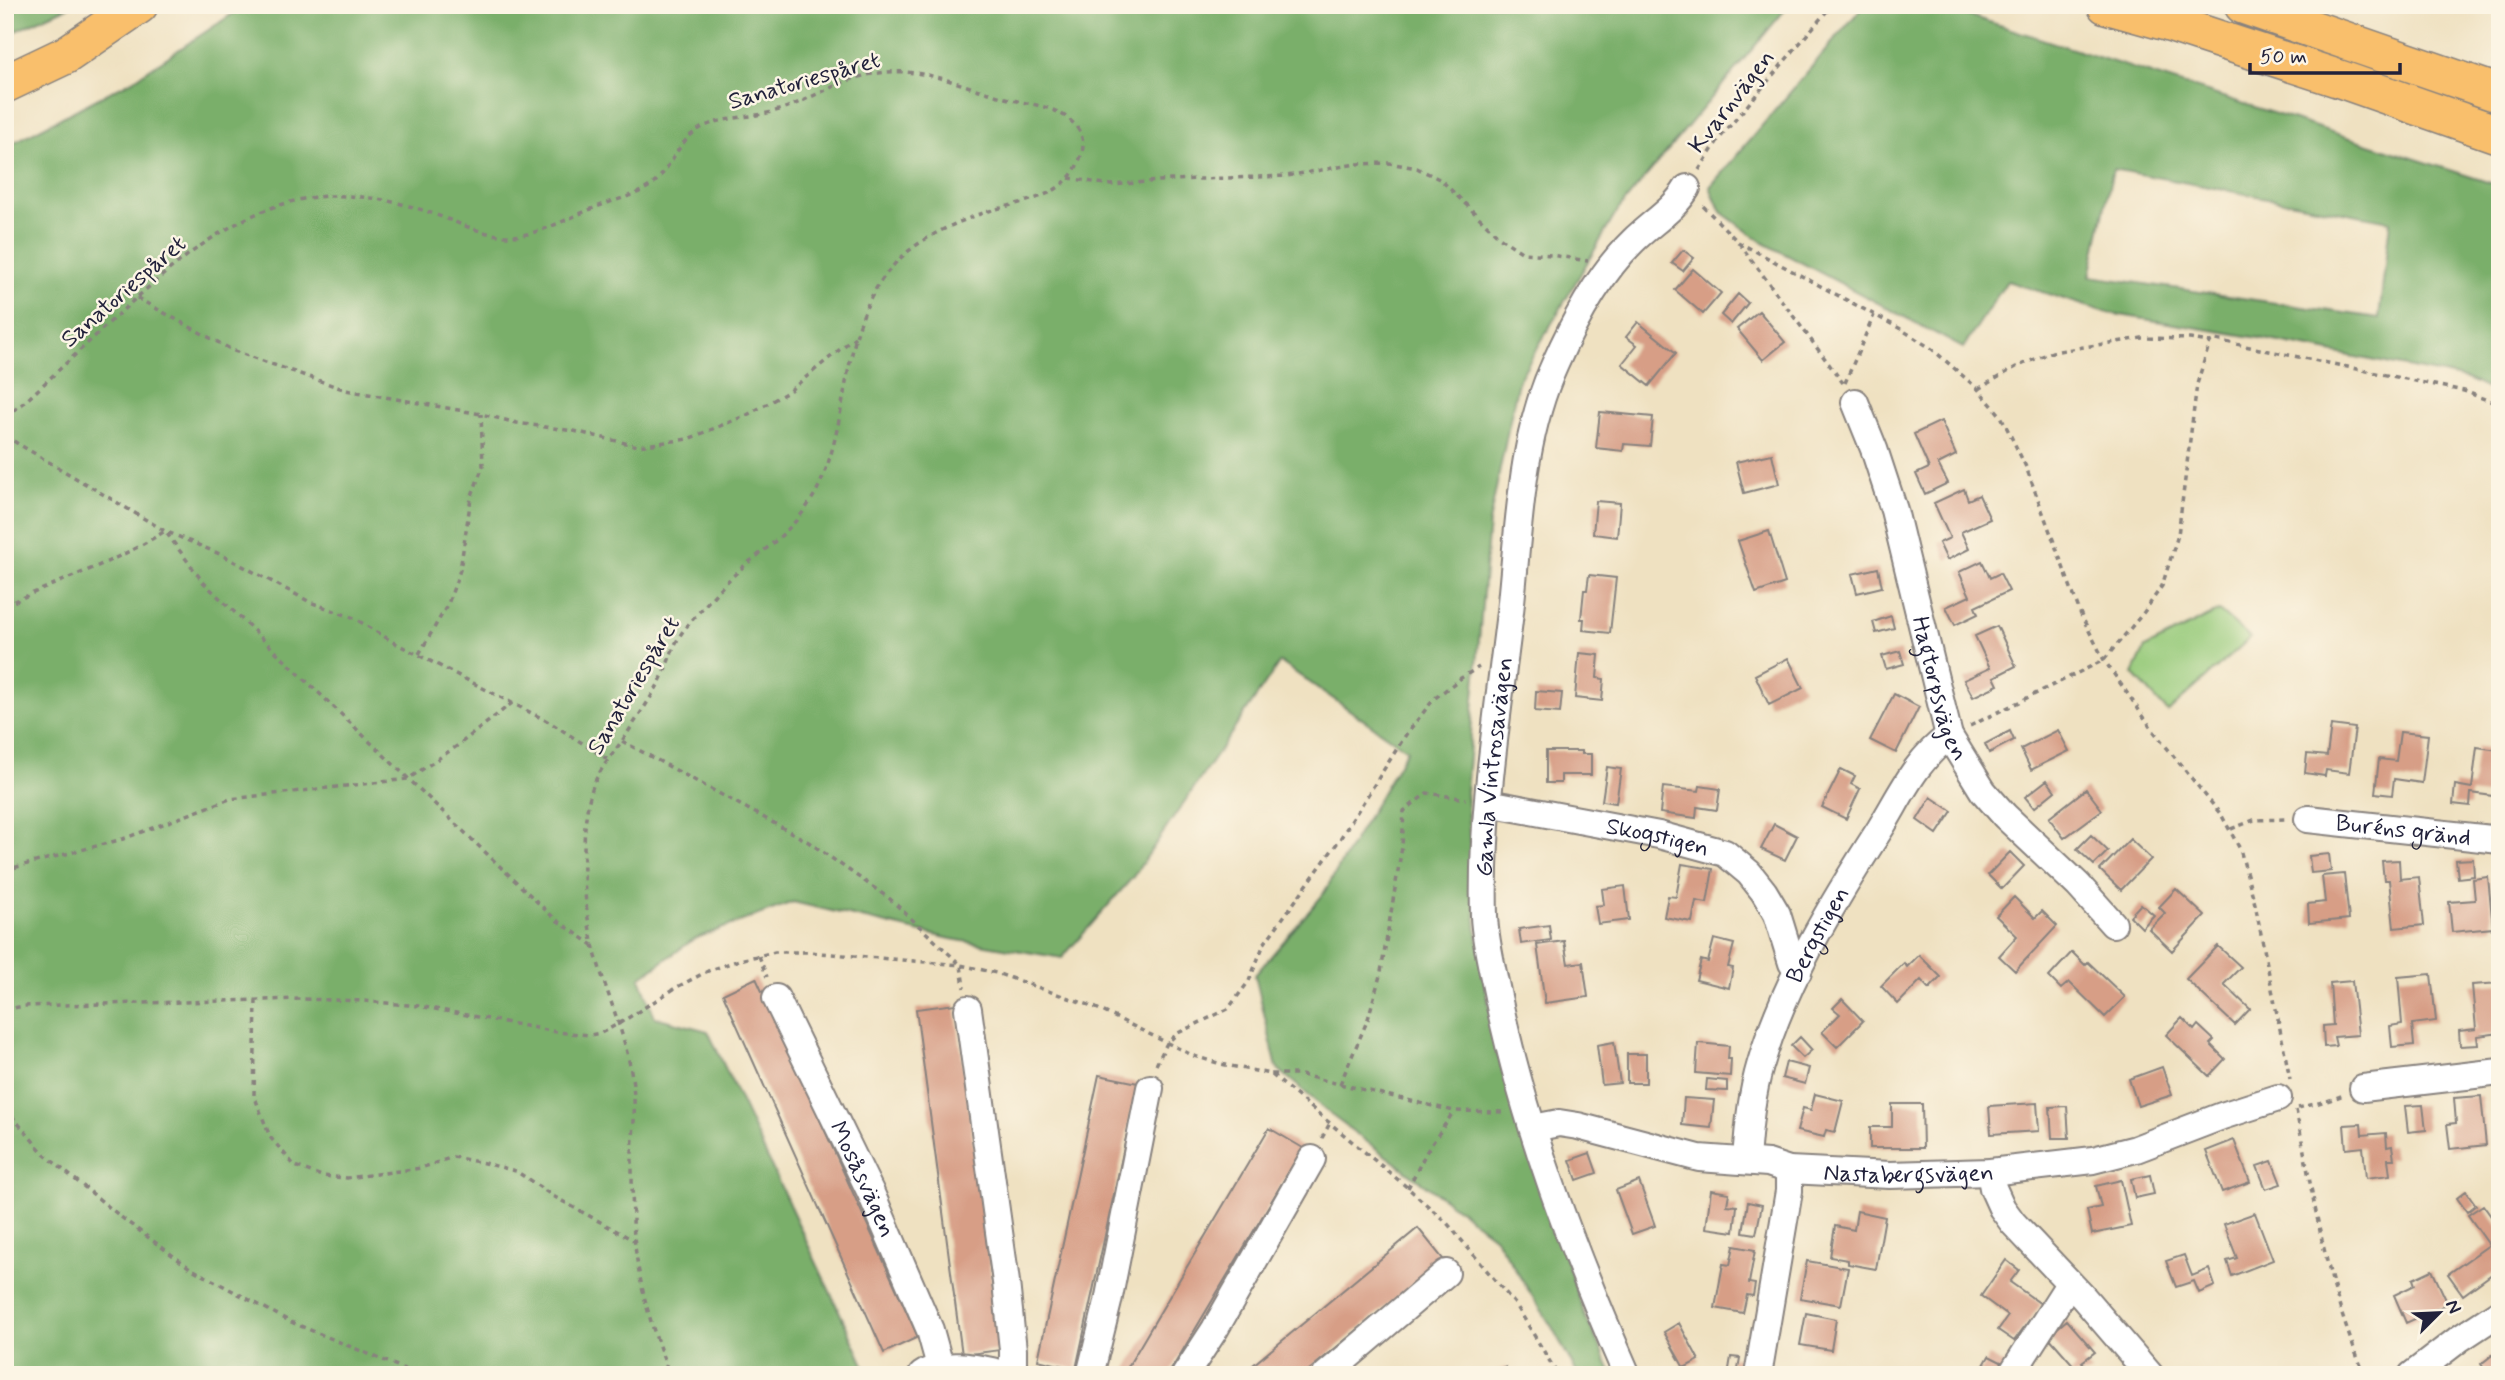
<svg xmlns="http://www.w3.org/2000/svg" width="2505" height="1380" font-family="Mynerve,sans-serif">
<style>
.green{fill:#98cb7b;stroke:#5d765b;stroke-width:2}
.forest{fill:#7aaf6b;stroke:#4e6853;stroke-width:2;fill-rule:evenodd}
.building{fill:#d79e86}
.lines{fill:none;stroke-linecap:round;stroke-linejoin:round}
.minor-casing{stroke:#88827e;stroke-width:30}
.highway-casing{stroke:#88827e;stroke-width:40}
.path{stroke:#88827e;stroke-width:3.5;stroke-dasharray:5 5;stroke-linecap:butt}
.minor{stroke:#fff;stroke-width:26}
.highway{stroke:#f9bf6c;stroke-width:37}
.labels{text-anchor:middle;stroke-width:5;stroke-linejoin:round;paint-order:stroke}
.street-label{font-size:24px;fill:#22223b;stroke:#fcf5e5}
</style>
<rect width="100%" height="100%" fill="#fcf5e5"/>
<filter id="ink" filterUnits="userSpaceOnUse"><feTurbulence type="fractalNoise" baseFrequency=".0143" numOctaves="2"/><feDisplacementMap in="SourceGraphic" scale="14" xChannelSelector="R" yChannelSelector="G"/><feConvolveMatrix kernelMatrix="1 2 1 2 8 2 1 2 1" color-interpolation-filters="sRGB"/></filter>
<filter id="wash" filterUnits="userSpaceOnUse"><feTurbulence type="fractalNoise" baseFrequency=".00686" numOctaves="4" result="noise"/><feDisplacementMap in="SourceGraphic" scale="28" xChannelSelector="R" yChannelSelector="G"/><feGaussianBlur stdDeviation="1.57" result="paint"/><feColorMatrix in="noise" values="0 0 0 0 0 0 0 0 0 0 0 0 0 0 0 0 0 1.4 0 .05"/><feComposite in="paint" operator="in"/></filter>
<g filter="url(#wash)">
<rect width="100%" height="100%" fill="#efe1c1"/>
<path class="green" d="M2219,611L2250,638L2168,712L2133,674L2145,648Z"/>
<path class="forest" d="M5,5H72L5,36Z
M246,5H1789L1618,210L1518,381L1489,523L1466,792L1477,933L1498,1057L1585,1316L1613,1375H1578L1552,1327L1494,1236L1335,1118L1277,1068L1255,975L1322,896L1407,750L1280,662L1133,877L1062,958L951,939L793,902L694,939L640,978L655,1017L708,1031L869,1375H5V147L133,80Z
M1864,5H1936L2500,186V395L2467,379L2259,338L2108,313L2007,281L1963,348L1762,242L1721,212L1710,187ZM2113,169L2390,221L2379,318L2090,276Z"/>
<g id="blocks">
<path class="building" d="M1683,250L1694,258L1683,271L1672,263Z
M1693,269L1721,293L1703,314L1675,290Z
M1738,294L1748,303L1731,324L1721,315Z
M1759,311L1785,342L1763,360L1737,329Z
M1638,322L1676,353L1649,386L1622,364L1637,345L1626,337Z
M1600,412L1653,417L1650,446L1624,444L1623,451L1596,448Z
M1941,421L1956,455L1938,464L1948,483L1925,494L1916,474L1929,468L1914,434Z
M1772,454L1779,484L1744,493L1736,462Z
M1964,489L1968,500L1979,495L1990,519L1961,532L1969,549L1947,560L1939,543L1950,538L1934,503Z
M1596,501L1620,503L1617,537L1593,534Z
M1769,531L1785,583L1756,593L1738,541Z
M1982,561L1990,578L2000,573L2009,591L1975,607L1978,614L1955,625L1946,607L1970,596L1959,572Z
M1878,568L1882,587L1857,593L1852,574Z
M1589,575L1616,578L1610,633L1583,630L1584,619H1581L1584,590H1587Z
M1891,616L1894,628L1876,633L1873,622Z
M1997,626L2016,666L1994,677L1998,685L1973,697L1964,680L1990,668L1975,636Z
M1900,651L1904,664L1886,669L1882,656Z
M1579,653L1599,655L1597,678L1604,679L1602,701L1575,698Z
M1788,658L1803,688L1769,705L1755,675Z
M1536,691L1562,693L1560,713L1535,711Z
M1894,694L1919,707L1896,753L1870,740Z
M2331,725L2355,728L2349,773L2326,770L2325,776L2305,773L2307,754L2327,756Z
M2058,730L2069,751L2031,770L2021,749Z
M2010,731L2014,740L1989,753L1985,744Z
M2400,732L2428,735L2422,783L2394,779L2392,795L2375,793L2379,759L2396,761Z
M2477,747L2499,750L2493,796L2471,793L2470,806L2453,804L2455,785L2472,788Z
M1546,751H1582V754H1591V775H1561V783H1546Z
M1607,767L1621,769L1616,803L1602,801Z
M1841,769L1855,776L1851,784L1860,789L1846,819L1822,807Z
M2047,780L2055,791L2034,808L2025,797Z
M1700,786L1720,789L1717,810L1697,807L1696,818L1660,813L1663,787L1699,791Z
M2086,789L2102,810L2064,838L2049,818Z
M1931,797L1952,811L1937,834L1917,820Z
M1774,824L1797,836L1785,860L1761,849Z
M2091,835L2108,851L2094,865L2077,849Z
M2130,839L2151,859L2121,890L2100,870Z
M2010,852L2024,866L2002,889L1988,875Z
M2329,854L2331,871L2311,873L2309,856Z
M2473,859L2474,876L2458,878L2456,860Z
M2399,860L2400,879L2419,877L2424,925L2394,928L2389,880H2384L2382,861Z
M1682,864L1713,869L1707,903L1696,901L1692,922L1664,917L1668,896L1676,897Z
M2344,874L2349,919L2309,923L2308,904L2325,902L2322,876Z
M2488,877L2493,928L2452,932L2449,902L2475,900L2473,879Z
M1625,886L1629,920L1598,924L1595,906L1604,905L1602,889Z
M2176,889L2205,916L2172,951L2149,929L2165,913L2159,907Z
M2014,897L2035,918L2042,911L2057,926L2015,971L1999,956L2017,936L1996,916Z
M2141,904L2154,915L2142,928L2130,916Z
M1549,925L1551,940L1521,944L1519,929Z
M1714,939L1734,944L1728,967L1733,968L1729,988L1696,980L1701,960L1708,962Z
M1564,941L1568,964L1583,962L1588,997L1545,1003L1537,945Z
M2218,946L2241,967L2224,984L2250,1009L2235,1025L2186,979Z
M2072,952L2085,965L2088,962L2125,997L2105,1017L2069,982L2061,989L2049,977Z
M1919,955L1941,977L1929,989L1921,980L1898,1004L1881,986L1904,963L1907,967Z
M2431,974L2436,1021L2412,1024L2414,1045L2392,1047L2390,1026L2402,1024L2398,977Z
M756,978L918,1337L884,1353L723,994Z
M2352,981L2358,1035L2334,1037L2336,1046L2324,1047L2323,1026L2333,1025L2330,983Z
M2500,983V1033L2477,1036L2478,1045L2460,1046L2459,1031L2476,1029L2472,985Z
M1842,999L1863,1021L1837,1047L1822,1032L1840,1014L1833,1008Z
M955,1004L1001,1350L962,1355L916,1009Z
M2182,1018L2194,1030L2198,1025L2214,1040L2210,1044L2225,1059L2209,1076L2166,1035Z
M1800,1037L1812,1050L1803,1058L1791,1046Z
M1614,1042L1620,1083L1602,1085L1597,1045Z
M1698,1043L1729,1046L1728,1059H1731L1730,1076L1696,1073Z
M1627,1054H1646V1083H1627Z
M1786,1062L1809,1068L1805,1084L1782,1078Z
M2162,1067L2172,1095L2138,1106L2129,1079Z
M1099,1075L1138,1083L1076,1369L1038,1360Z
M1707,1079L1727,1081V1091L1706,1090Z
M1815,1094L1843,1101L1835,1132L1826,1130L1824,1137L1797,1131L1803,1108L1811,1110Z
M2481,1096L2486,1145L2450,1149L2447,1124L2456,1123L2454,1098Z
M1684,1098L1714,1100L1711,1128L1682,1125Z
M2037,1103L2039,1131L1991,1134L1989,1106Z
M1892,1104H1922L1923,1148H1870V1127H1892Z
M2423,1105L2426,1130L2408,1132L2405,1106Z
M2067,1106L2069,1138H2052L2050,1107Z
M2361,1124L2362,1135L2386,1133L2387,1147L2392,1146L2394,1159H2388L2390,1175L2366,1178L2363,1147L2346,1149L2344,1125Z
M1269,1128L1303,1148L1183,1350L1168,1375H1123Z
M2234,1140L2250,1182L2222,1192L2206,1151Z
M1590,1153L1597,1173L1577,1180L1570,1160Z
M2272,1161L2281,1184L2266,1189L2257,1166Z
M2150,1175L2154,1194L2135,1198L2131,1179Z
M2121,1180L2131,1226L2092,1234L2087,1210L2101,1207L2096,1186Z
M1639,1181L1655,1226L1632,1234L1616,1190Z
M1711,1190L1729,1193L1727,1205L1737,1206L1734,1232L1706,1228Z
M2466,1191L2476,1205L2467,1212L2457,1198Z
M1748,1202L1762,1205L1756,1234L1743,1232Z
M2483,1205L2500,1229V1268L2463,1295L2448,1274L2489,1245L2468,1215Z
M1857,1211L1885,1217L1876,1269L1848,1264V1260L1830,1257L1835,1226L1854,1230Z
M2255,1213L2273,1260L2232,1276L2227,1261L2237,1258L2224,1224Z
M1418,1228L1443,1259L1303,1375H1241Z
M1734,1246L1755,1250L1749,1283L1755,1284L1753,1296L1747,1295L1743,1313L1715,1308L1723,1264L1730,1265Z
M2184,1255L2192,1276L2209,1269L2215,1286L2199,1293L2194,1281L2176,1287L2166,1261Z
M2006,1260L2019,1270L2010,1282L2041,1304L2014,1341L1998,1330L2008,1316L1981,1296Z
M1807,1261L1848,1268L1841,1305L1800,1298Z
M2432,1270L2448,1304L2406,1323L2394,1295L2415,1285L2413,1279Z
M1806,1313L1836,1319L1831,1350L1800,1345Z
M2067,1320L2095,1352L2082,1362L2091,1372L2087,1375H2069L2076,1368L2048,1336Z
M1679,1323L1699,1360L1684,1368L1664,1332Z
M2495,1353L2500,1359V1373L2489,1375L2481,1364Z
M1989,1356L2007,1365L2001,1375H1986L1980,1372Z
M1731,1357L1740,1358L1737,1375H1728Z
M1506,1367L1509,1375H1487Z"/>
</g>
</g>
<g filter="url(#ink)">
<use href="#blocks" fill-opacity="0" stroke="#88827e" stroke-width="2"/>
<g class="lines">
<g class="minor-casing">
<g id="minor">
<path id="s1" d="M1855,402L1874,449L1894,510L1949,736L1983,791L2005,816L2078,885L2113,924"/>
<path id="s2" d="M1488,803L1659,835L1725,853L1749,873L1764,892L1777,914L1792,963L1798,972"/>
<path id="s3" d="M2308,819L2500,840"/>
<path id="s4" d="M776,998L870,1191L930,1330L940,1366"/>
<path d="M968,1009L1006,1282L1013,1350V1375"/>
<path d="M2363,1088L2500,1072"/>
<path id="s5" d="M1533,1128L1559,1123L1578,1126L1699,1158L1768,1163L1789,1170L1890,1175L1990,1172L2093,1160L2136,1149L2222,1116L2278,1098"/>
<path id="s6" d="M1746,1161C1748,1130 1751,1096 1760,1066C1784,982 1833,902 1880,829C1902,793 1915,761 1949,736"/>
<path d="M1990,1172L1993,1188L2002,1208L2013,1223L2083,1297L2150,1375"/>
<path d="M922,1375C946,1358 984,1370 1011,1375"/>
<path d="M1090,1375L1108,1302L1150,1088"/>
<path d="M1185,1375L1215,1329L1312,1159"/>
<path d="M1326,1375L1446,1273"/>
<path id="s7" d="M1627,1375C1574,1254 1525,1127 1498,997C1493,971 1485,942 1484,916C1481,814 1498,713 1510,612C1519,530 1520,440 1555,364C1574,321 1599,274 1633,241C1651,223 1674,210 1687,188"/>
<path d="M1758,1375L1789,1191V1170"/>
<path d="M2011,1375L2069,1284"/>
<path d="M2412,1375L2459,1339L2500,1312"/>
</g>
</g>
<g class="highway-casing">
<path id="highway" d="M2106,5L2166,22L2343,80L2500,135
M2243,5L2500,94
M5,84L66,55L139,5"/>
</g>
<path class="path" d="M1699,170L1719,139L1832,5
M1069,178L1111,185L1171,180L1287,176L1356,164L1389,163L1417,168L1441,180L1499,237L1523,253L1551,255L1588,261
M1703,206L1738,242L1899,328L1932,349L1978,389L2001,416L2026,467L2081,615L2104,660L2155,733L2222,816L2240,849L2255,904L2290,1079
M1739,243L1843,383
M137,298L234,351L346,390L481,414L517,423L574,431L638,446L688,439L747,415L788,392L855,337
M1845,383L1874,315
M1978,389L2016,367L2052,352L2142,338L2190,339L2210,342
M5,417L25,402C54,374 84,347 113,319C168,269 228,214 303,199C346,191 393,199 434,214C459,223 485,236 511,236C542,235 570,216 599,206C619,198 644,195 659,178C673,162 680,139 701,128C724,116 754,118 779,110C813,99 843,77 879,73C923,66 967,88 1009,99C1031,105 1053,105 1071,121C1081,130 1086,142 1081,156C1066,201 1021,200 983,213C950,225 915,240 892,267C838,326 852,424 816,492C800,521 779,539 753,559C730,576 706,604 687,626C672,643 669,665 658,685C647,704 634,723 622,741C611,756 600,769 593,786C586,806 584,831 584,852C583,883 586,914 593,945C606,997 632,1044 634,1099C635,1117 633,1135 632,1153C632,1175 632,1197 633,1220C635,1272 650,1326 670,1375
M5,436L165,531L222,555L310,602L354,618L393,642L551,723L607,759
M5,606C58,580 116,563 165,531L203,582L555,919L593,945
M419,654L448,604L460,570L471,498L483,466L481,414
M1970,726L2104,660L2144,612L2162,586L2178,535L2197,384L2210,342L2216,340L2464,391L2500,405
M622,741L807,841L890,899L961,965L964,988
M2231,829L2254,820L2287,819
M5,870L123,839L230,799L408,779L457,746L512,703
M759,956L767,977
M256,1000L254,1095L270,1137L295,1166L322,1176L347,1178L421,1168L453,1157L484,1163L516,1171L553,1196L635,1241
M5,1010L23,1006L302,999L364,1001L419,1006L557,1032L590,1035L601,1033L620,1023L677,987L708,971L739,960L775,952H808L961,965L996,973L1092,1006L1194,1056L1221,1064L1270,1074H1297L1454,1111L1505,1112
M1156,1065L1167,1043L1178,1033L1228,1009L1249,981L1264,944L1338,842L1407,733L1434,699L1461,678L1479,667
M1272,1075L1408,1188L1447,1223L1516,1305L1558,1375
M1340,1084L1368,1019L1381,972L1402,847L1404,811L1427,793L1466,799
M5,1108L45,1155L126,1221L190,1268L291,1322L419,1375
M2298,1108L2327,1101L2344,1095
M2296,1110C2314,1200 2327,1290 2365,1375
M1322,1138L1330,1123
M1408,1188L1427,1151L1454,1111"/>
<use href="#minor" class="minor"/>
<use href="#highway" class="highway"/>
</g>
</g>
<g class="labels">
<g class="street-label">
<text transform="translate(804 80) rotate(-16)" y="8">Sanatoriespåret</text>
<text transform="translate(1731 101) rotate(-52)" y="8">Kvarnvägen</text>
<text transform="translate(123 291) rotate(-41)" y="8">Sanatoriespåret</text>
<text transform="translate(633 685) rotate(-59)" y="8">Sanatoriespåret</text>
<text dy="8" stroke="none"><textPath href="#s1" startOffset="299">Hagtorpsvägen</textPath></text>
<text dy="8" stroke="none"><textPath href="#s7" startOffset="632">Gamla Vintrosavägen</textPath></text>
<text dy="8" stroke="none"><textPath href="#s3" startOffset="96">Buréns gränd</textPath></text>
<text dy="8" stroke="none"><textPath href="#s2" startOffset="173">Skogstigen</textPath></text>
<text dy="8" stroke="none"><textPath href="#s6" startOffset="240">Bergstigen</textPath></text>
<text dy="8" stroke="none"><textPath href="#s5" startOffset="382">Nastabergsvägen</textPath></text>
<text dy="8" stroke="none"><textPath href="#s4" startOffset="201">Mosåsvägen</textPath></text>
</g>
</g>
<rect width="2505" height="1380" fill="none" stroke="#fcf5e5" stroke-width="28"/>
<g transform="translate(2439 1313) rotate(66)" stroke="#fcf5e5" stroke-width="5" paint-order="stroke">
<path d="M0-5L12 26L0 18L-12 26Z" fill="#22223b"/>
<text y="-10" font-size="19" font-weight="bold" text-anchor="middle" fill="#22223b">N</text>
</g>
<path d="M2250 63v10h150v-10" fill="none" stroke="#22223b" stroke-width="3.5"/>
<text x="2260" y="63" font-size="21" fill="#22223b" stroke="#fcf5e5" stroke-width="5" paint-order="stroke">50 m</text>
</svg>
